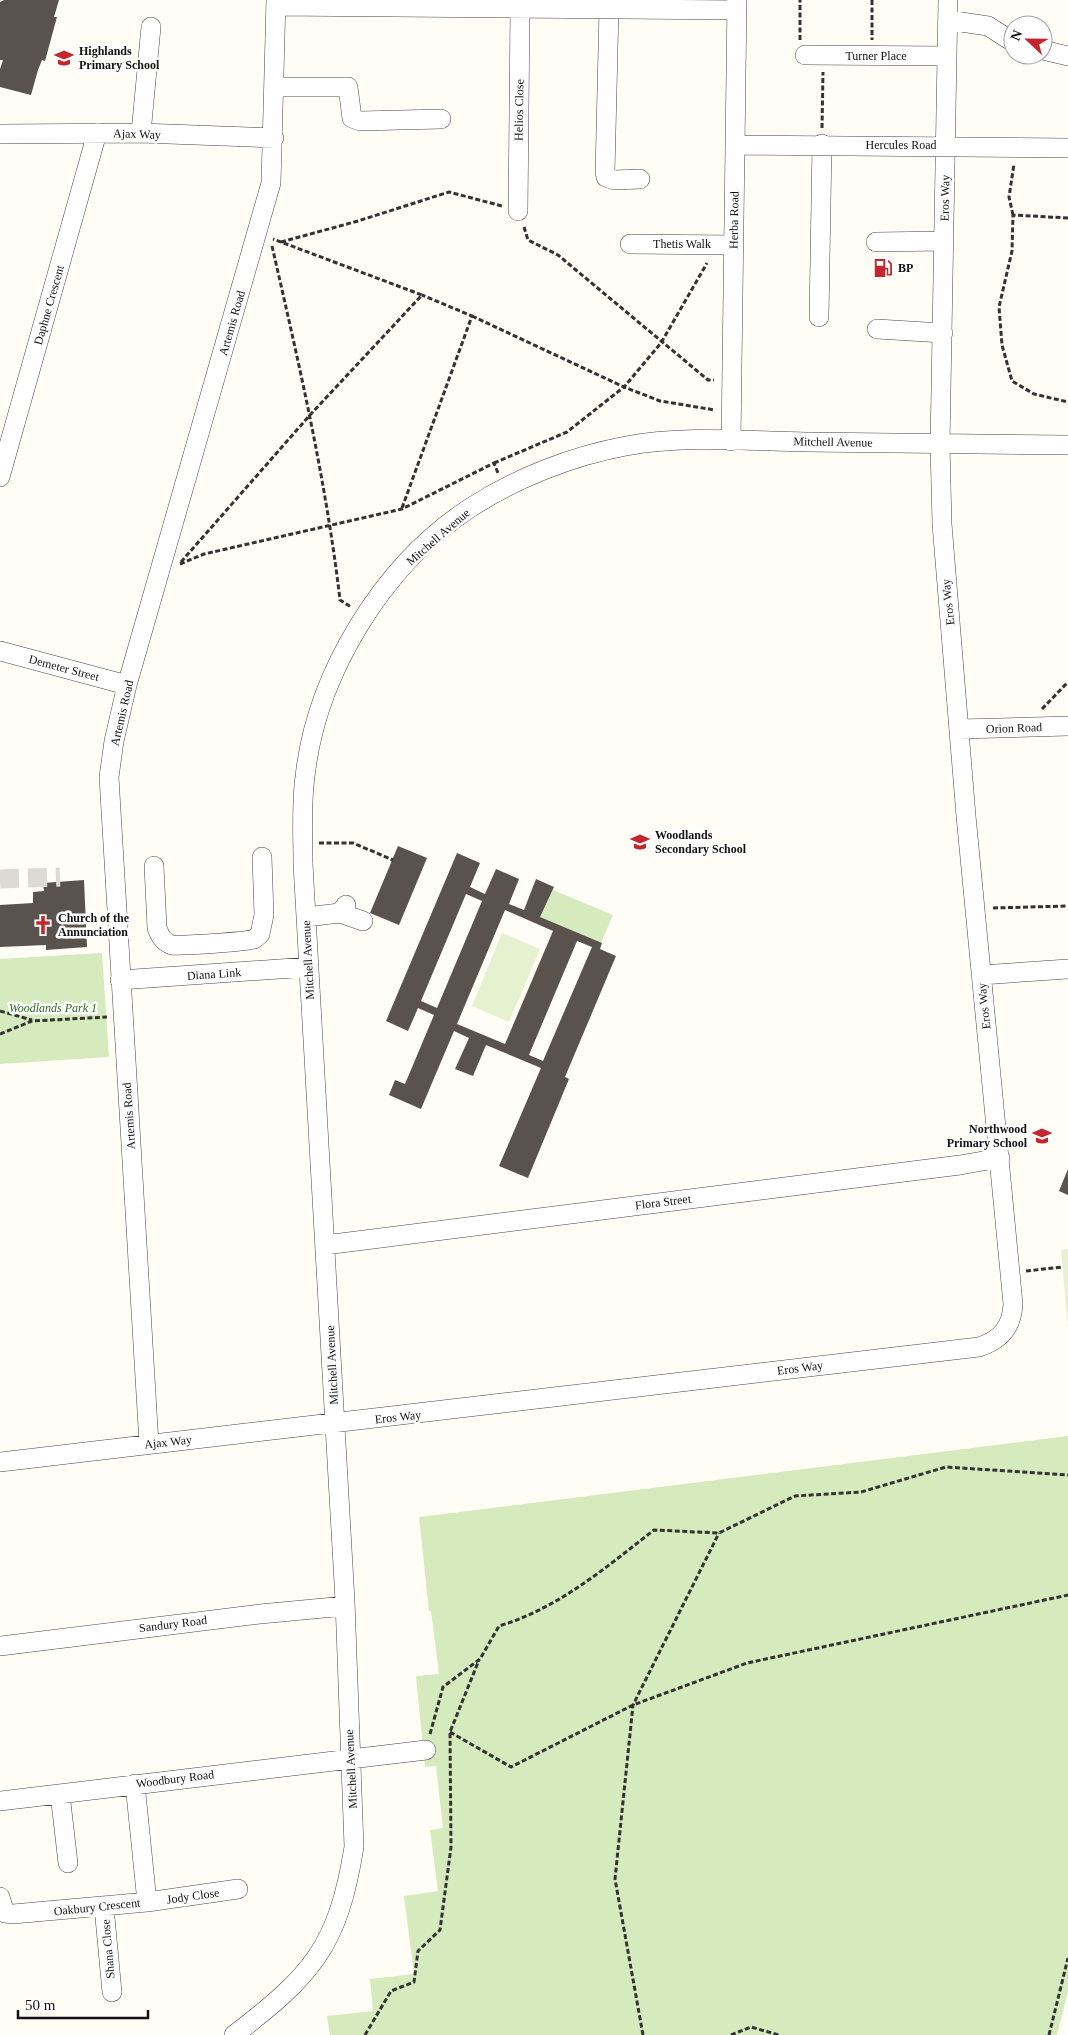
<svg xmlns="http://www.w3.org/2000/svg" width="1068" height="2035" font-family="'Times New Roman',serif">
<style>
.green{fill:#d5ebbd}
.pitch{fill:#e6f2cf}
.building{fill:#5a524d;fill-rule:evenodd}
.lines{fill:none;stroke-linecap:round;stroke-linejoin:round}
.minor-tunnel{stroke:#dbdad3;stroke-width:19;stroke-dasharray:19 9;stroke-linecap:butt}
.minor-casing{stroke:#444;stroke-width:20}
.path{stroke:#333;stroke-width:3;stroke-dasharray:5 2.5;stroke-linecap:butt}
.minor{stroke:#fff;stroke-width:19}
.labels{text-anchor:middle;stroke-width:5;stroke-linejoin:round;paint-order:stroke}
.poi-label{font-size:12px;font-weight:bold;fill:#111;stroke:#fff;text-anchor:start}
.street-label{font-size:12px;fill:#111;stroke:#fff}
.park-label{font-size:12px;font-style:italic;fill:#2f6b1f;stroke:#fff}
</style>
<rect width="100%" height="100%" fill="#fffdf5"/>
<path class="green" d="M553,890L613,915L601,943L540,917Z
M102,953L109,1057L0,1064V959Z
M1068,1436V1991L1057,2035H330L327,2016L373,2011L370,1979L414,1974L404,1896L438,1891L430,1830L443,1828L436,1766L425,1767L416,1676L439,1674L431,1611H429L419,1517Z"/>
<path class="pitch" d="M502,933L540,949L509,1022L472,1006Z
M1068,1249V1328L1061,1250Z"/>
<path class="building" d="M4,0H59L54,17H57L45,61L42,60L38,70L31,95L0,87V69L3,60H0V2Z
M398,846L427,858L399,925L370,913Z
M457,853L480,863L470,887L485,894L496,869L519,879L509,904L524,910L536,879L554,887L540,917L602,943L600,949L616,956L565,1077L569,1079L528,1178L499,1166L541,1068L486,1045L473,1076L455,1069L469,1038L454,1031L421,1109L389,1095L395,1080L405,1084L434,1015L418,1008L408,1031L386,1021ZM466,894L482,901L437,1008L421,1001ZM505,910L553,931L505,1044L457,1024ZM577,941L592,947L543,1061L529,1055Z
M84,880L87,947L46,950V945L0,947V905L33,903V892L44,891L43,883Z
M1068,1169V1195L1059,1191Z"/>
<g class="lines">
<path class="minor-tunnel" d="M0,879L60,877"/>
<g class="minor-casing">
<path id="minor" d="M276,6L737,10
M609,9L605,172L606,177L614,180L640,179
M948,20L988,26L1013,42
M1043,50L1068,56
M805,55L947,56
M275,87H348L352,118L360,121L441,119
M141,133L151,27
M0,134L141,133L274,138
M735,145L1068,148
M518,211L520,9
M876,242L944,241
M630,244L734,245
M819,317L822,144
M877,329L943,333
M731,441L737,0
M0,477L97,133
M0,651L127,685
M960,729L1068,726
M154,866L157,928C160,936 163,942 172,945C179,946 247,942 254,939C256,938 258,936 260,934L264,915L262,857
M340,913L363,921
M306,917L340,913L346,905
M981,975L1068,969
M120,980L308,967
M325,1245L960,1165L1000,1158
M149,1444L109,777L114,741L127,685L271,183L276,0
M0,1462L979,1347C1001,1340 1012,1327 1013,1304L966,816L942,524L940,445L948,0
M0,1646L260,1614L345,1606
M60,1794L68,1863
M0,1801L426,1750
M0,1897L5,1913L13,1914L147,1902L135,1784
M147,1902L238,1889
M104,1907L112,1992
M234,2035C312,1975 338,1947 354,1847L345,1601L303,864C303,835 301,805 305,777C316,674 383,565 470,508C516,478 572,456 626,446C684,435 747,441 806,442C893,443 981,444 1068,445"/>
</g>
<path class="path" d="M872,0V40
M800,40V0
M822,128L823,72
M1013,215L1009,197L1014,164
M1068,218L1013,215L1012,251L999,307L1002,345L1012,381L1034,394L1068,402
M524,227L528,240L558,255L708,380H714
M281,242L358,221L449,192L502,206
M272,246C299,364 326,480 340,600L351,607
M472,316L624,387L660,401L715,410
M494,463L567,432L624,387L661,343L707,263
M402,508L472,316L422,295
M181,562L310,415L422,295L273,239
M180,564L204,554L402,509L494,463L498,473
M1042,709L1068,682
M319,843H353L393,860
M993,908L1068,906
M0,1011L32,1020
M0,1034L32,1021L107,1017
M1026,1271L1062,1267
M450,1732L511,1767L633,1705L747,1663L1068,1595
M430,1734L443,1687L480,1659L499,1626C559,1608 605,1568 654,1530L719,1533L795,1496L861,1492L946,1467L1068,1475
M365,2035L391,1991L414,1982L418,1951L440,1930L451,1847L450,1732L479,1660
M643,2035L615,1879L633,1705L719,1533
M731,2035L751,2027L779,2035
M1049,2035L1068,1958"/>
<use href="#minor" class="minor"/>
</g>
<defs>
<g id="school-bare" transform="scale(1.5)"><path d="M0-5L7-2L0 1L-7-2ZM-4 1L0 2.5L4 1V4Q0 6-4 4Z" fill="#c4262e" stroke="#fff" stroke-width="2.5" paint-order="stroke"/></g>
<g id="fuel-bare" transform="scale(1.5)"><path d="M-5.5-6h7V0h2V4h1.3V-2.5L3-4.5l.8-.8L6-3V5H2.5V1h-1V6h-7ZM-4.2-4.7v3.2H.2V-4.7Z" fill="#c4262e" stroke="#fff" stroke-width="2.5" paint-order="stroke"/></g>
<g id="church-bare" transform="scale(1.5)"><path d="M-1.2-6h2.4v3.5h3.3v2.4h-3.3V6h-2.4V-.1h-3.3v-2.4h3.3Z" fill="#c4262e" stroke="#fff" stroke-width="2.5" paint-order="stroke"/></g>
</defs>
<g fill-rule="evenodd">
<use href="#school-bare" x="64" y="58"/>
<use href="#fuel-bare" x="883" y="268"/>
<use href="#school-bare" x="640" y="842"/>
<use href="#church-bare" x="43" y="925"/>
<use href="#school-bare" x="1042" y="1136"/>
</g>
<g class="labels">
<g class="poi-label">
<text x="79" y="55">Highlands<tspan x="79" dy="14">Primary School</tspan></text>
<text x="898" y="272">BP</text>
<text x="655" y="839">Woodlands<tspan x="655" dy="14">Secondary School</tspan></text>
<text x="58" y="922">Church of the<tspan x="58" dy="14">Annunciation</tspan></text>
<text x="1027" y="1133" text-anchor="end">Northwood<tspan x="1027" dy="14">Primary School</tspan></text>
</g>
<g class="street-label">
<text x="876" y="60">Turner Place</text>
<text transform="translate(519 110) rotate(-89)" y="4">Helios Close</text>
<text transform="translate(137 134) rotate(2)" y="4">Ajax Way</text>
<text x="901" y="149">Hercules Road</text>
<text transform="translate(945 198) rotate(-89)" y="4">Eros Way</text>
<text transform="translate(734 220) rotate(-89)" y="4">Herba Road</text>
<text x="682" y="248">Thetis Walk</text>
<text transform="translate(49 305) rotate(-74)" y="4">Daphne Crescent</text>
<text transform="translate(232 323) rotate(-74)" y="4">Artemis Road</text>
<text transform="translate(833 442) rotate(1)" y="4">Mitchell Avenue</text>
<text transform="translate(438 537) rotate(-41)" y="4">Mitchell Avenue</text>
<text transform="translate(948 602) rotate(-96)" y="4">Eros Way</text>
<text transform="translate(64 668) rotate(15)" y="4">Demeter Street</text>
<text transform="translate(122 713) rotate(-77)" y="4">Artemis Road</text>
<text transform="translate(1014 728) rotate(-2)" y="4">Orion Road</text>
<text transform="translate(308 960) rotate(-93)" y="4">Mitchell Avenue</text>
<text transform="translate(214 974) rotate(-4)" y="4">Diana Link</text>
<text transform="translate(984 1006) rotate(-96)" y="4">Eros Way</text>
<text transform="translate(129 1116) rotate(-94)" y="4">Artemis Road</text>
<text transform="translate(663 1202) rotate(-7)" y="4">Flora Street</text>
<text transform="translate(332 1365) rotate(-93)" y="4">Mitchell Avenue</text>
<text transform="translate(800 1368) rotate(-7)" y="4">Eros Way</text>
<text transform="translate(398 1417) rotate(-6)" y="4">Eros Way</text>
<text transform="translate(168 1442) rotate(-6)" y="4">Ajax Way</text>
<text transform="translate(173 1624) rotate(-7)" y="4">Sandury Road</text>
<text transform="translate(351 1769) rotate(-93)" y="4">Mitchell Avenue</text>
<text transform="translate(175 1779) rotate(-7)" y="4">Woodbury Road</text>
<text transform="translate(193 1896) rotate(-8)" y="4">Jody Close</text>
<text transform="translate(97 1907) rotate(-6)" y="4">Oakbury Crescent</text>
<text transform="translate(108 1949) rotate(-95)" y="4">Shana Close</text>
</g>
<g class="park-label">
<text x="53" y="1012">Woodlands Park 1</text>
</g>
</g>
<g transform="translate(1028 40) rotate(292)"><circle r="24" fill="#ffffff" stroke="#a0a0a0"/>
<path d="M0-4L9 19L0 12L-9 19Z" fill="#c4262e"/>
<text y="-8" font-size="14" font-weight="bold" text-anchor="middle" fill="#111111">N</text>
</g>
<path d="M18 2010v8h130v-8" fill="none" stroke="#111111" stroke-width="2.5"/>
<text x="25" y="2010" font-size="15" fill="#111111" stroke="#ffffff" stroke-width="4" paint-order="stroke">50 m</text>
</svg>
